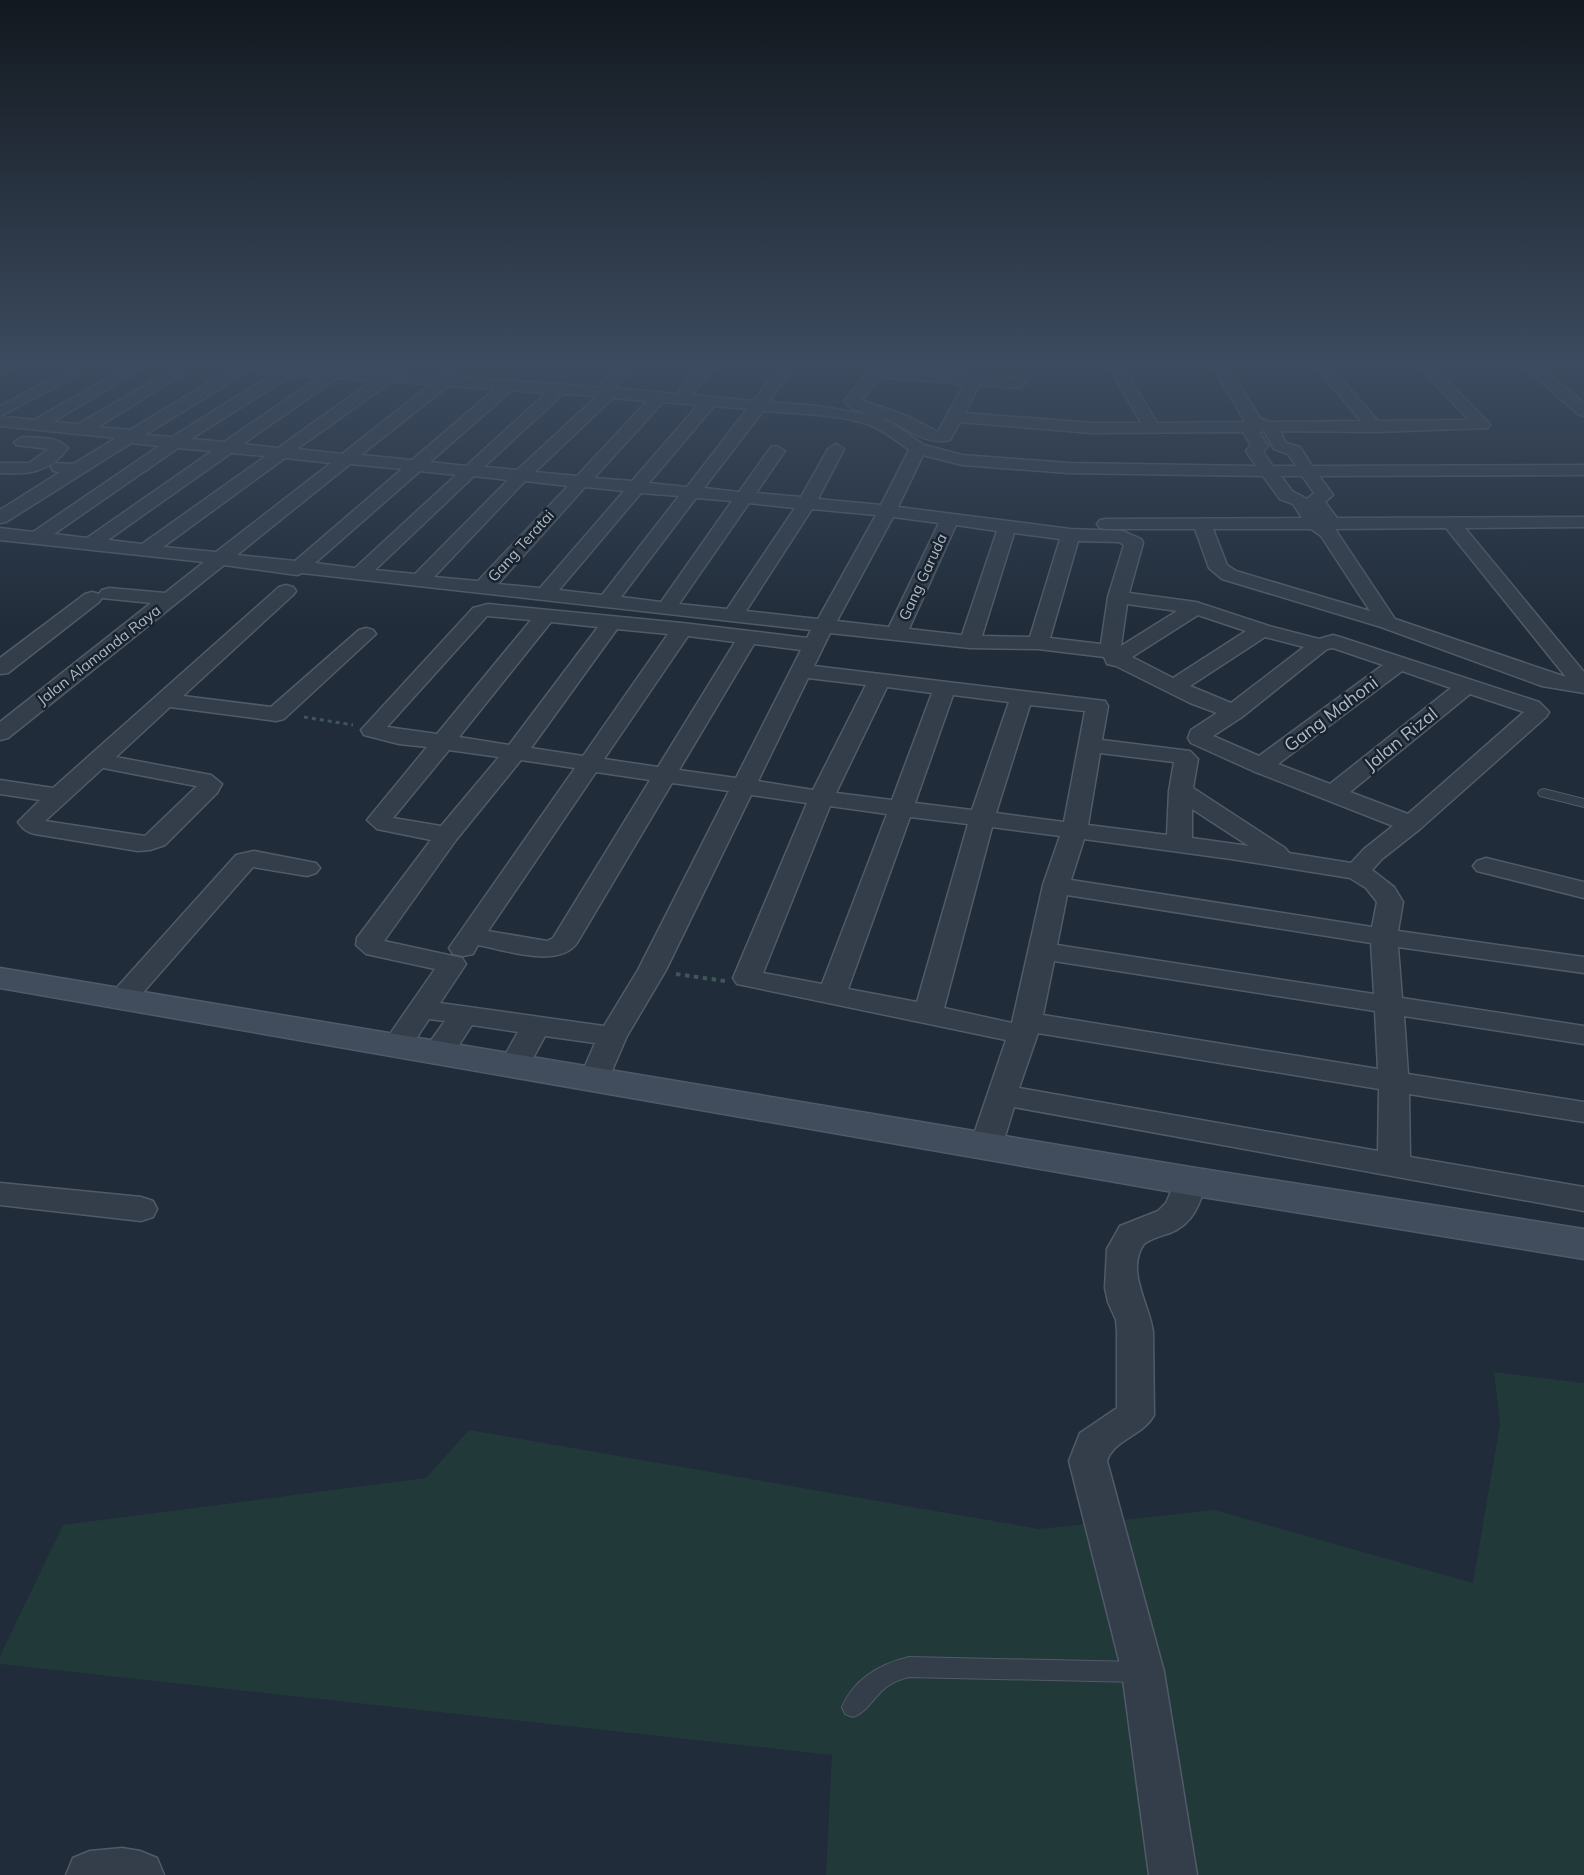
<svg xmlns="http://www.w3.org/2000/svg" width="1584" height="1875" font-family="Mulish,sans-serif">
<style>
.green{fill:#22393a}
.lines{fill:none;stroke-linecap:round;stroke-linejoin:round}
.lane-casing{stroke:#515b67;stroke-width:2}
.street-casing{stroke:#515b67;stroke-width:3}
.secondary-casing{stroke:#515b67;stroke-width:3}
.path-far1{stroke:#3f5658;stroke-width:3;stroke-dasharray:4 4;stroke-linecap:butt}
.path{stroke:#3f5658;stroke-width:4;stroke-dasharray:4.5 4.5;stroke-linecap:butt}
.lane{fill:#333e4a;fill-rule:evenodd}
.street{fill:#333e4a;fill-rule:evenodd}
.secondary{fill:#414d5d;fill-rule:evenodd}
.labels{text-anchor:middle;stroke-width:5;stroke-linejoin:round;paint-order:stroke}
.far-street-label{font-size:15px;fill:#aeb8c6;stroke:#19232e}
.street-label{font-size:18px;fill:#aeb8c6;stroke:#19232e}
</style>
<rect width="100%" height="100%" fill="#202c39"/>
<path class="green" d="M1494,1372L1584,1383V1875H826L832,1755L0,1664V1656L63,1525L426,1478L469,1430L1039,1529L1214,1510L1473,1583L1500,1424Z"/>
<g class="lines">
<g class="lane-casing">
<path id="lane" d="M1544,789L1584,799V807L1540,796L1538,793L1540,790Z
M909,1657L1138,1662L1146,1665L1149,1672L1146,1679L1138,1682L909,1677C874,1685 876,1708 853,1717L845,1714L842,1707C854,1679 880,1664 909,1657Z"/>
</g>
<g class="street-casing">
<path id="street" d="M0,366H16L0,375Z
M77,366H94L1,416L34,420L129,366H146L53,422L78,424L179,366H196L98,427L130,430L235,366H301L441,376L451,372L456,373L458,377L598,387L619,366H634L614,388L677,394L700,366H715L692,395L754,401L779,366H793L769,402L818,406L869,415L851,408L844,401L868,372L881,369L1018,378L1026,383L1018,388L979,385L965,413L1092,423H1141L1109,366H1123L1157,423L1245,422L1213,366H1227L1260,418L1270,422L1361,421L1315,366H1330L1378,421L1469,420L1418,366H1433L1488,422L1490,425L1488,428L1375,432L1280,431L1286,443L1300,447L1312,466L1584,465V475L1319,476L1333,495L1325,502L1337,518L1584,517V527L1465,528L1584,672V693L1542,686L1381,627L1222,579L1209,568L1195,529H1106L1100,528L1097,524L1100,520L1106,519L1302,518L1293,504L1280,499L1263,476L1068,473L962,465L923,455L898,507L1070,529L1123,531L1141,539L1143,543L1129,593L1196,602L1269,626L1319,639L1333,635L1340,637L1539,702L1549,712L1546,717L1420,829L1382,859L1372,870L1394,887L1403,902L1398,931L1584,957V973L1398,947L1402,998L1584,1026V1044L1404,1016L1408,1074L1584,1102V1122L1409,1094L1410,1157L1584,1187V1211L1014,1107L1002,1146L997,1154L986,1157L975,1154L970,1146L1006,1040L747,986L737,984L733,978L807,803L751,795L666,970L627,1036L605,1087L594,1090L583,1087L579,1080L595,1043L545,1036L525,1073L514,1076L503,1073L499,1066L518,1032L472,1025C459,1043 452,1066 427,1060L422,1053L445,1021L429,1019L406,1054L396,1056L386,1054L381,1047L435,969L366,954L356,945L357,938L431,840L377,829L367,820L427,747L399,744L364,735L361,730L473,608L488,604L682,623L807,638L811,630L302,573L297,575L224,565L8,738L0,740V722L151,603L102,598L99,594L102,590L109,588L165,593L204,562L0,540V528L33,532L159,446L131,443L6,522L0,523V510L60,472L53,471L51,467L53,463L73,464L116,438L0,426V406ZM248,371L274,373L172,437L145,435ZM292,375L319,377L224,442L191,439ZM881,377L964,384L938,432L907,416L861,400ZM337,378L373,380L278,448L243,444ZM391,382L431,384L342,454L297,449ZM448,386L495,389L412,460L361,455ZM512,390L546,393L466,466L430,462ZM563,394L597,396L517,470L484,467ZM613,398L647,401L577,476L535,472ZM663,402L698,405L632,481L594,478ZM714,406L747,409L687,487L649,483ZM763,411C792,413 843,415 870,425C884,431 897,441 909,450L881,505L818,499L844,449L836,444L828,449L801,497L756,493L785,451L777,446L771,447L739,492L704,488ZM879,417C903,423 924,447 950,440L960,422L1092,433L1243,432L1251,445L1246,451L1256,466L1068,463L962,455L924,445L895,425ZM1264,431L1274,449L1288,454L1296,466H1273L1263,452L1268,446L1259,432ZM178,448L212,451L87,538L54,534ZM231,453L266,456L142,544L108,540ZM285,458L331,463L216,552L163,547ZM350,464L402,469L295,561L237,555ZM420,471L456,475L355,568L315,563ZM474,476L508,480L415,574L375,570ZM1281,476H1302L1314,493L1307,499L1292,491ZM525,481L568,486L478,581L434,577ZM585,487L624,491L540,588L498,584ZM641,493L679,496L602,595L559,590ZM696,498L732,501L661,602L621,597ZM749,503L795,508L727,609L679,604ZM812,509L876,515L818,619L746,611ZM893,517L939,523L889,627L837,621ZM956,525L997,531L962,635L909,629ZM1446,528L1566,677L1395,619L1335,529ZM1213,529H1311L1321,536L1370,611L1236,571L1227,565ZM1014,533L1060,539L1030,637L982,636ZM1078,541L1119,542L1124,545L1108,597L1101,644L1050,638ZM1127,604L1177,611L1121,646ZM1198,615L1246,631L1173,678L1132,657ZM487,616L531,620L437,734L387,727ZM551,622L598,627L509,745L459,737ZM617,629L668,634L583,756L531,748ZM830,633L970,648L1038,649L1104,657L1107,664L1116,666L1190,703L1217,713L1191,730L1188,738L1191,743L1253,771L1393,826L1364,849L1351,863L1289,853L1285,848L1193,788L1198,759L1190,751L1102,740L1108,706L1105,701L814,666ZM688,636L735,642L658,767L604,759ZM1265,637L1304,647L1231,703L1190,686ZM754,644L801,650L736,778L679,770ZM1333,648L1383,665L1259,756L1213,736L1242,717L1327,649ZM1402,671L1451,688L1330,784L1278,764ZM808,678L866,685L813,790L758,781ZM887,687L932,693L892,800L836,793ZM1470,694L1524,712L1408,814L1350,792ZM953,695L1009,702L972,810L915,803ZM1030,705L1085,711L1064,822L996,813ZM449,750L499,757L441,826L393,818ZM1100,753L1174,762L1169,791L1167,835L1088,825ZM521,760L575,768L449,948L453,954L463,956L473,954L478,945C505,950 559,969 577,943L672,783L729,791L638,970L604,1026L440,1003L466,964L462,958L384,941L456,840ZM596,772L650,780L553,938L547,941L488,931ZM830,806L887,814L822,984L763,973ZM1192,809L1249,846L1192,838ZM910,817L968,824L917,1002L848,989ZM992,827L1060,836L1043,885L1012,1023L944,1008ZM1084,839L1231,859L1350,878L1366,888L1377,902L1372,927L1071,880ZM1067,895L1371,943L1374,994L1057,945ZM1054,961L1375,1011L1378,1069L1043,1015ZM1038,1033L1379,1089L1378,1151L1019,1088Z
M1523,366H1539L1584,403V416L1578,414Z
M22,437C37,438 58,436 68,448C51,472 27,475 0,473V463H29L49,449L16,445L14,442Z
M286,585L293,587L296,591L293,595L183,696L271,707L359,630L366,628L373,630L376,634L284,719L276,721L170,707L116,757L211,775L222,784L217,793L165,845L150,850L138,851L35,834C26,832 23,829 18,822L40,800L0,794V780L53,788L279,587ZM103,768L196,786H197L145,836L45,821Z
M92,592L99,594L102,598L99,602L8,673L0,674V658L85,594Z
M254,851L316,863L320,868L316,873L307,876L253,867L132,1005L122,1008L112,1005L108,999L112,993L236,855Z
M1486,858L1584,882V898L1477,871L1473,866L1477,861Z
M1190,1170L1201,1173L1206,1181C1201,1203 1193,1224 1170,1233C1161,1236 1152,1238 1144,1244C1125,1271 1150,1305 1153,1332L1154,1415C1144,1435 1113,1440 1107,1461L1164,1672L1197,1875H1149L1122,1672L1069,1461L1080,1433L1117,1408V1332L1116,1320L1108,1302L1105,1288L1107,1249L1120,1226L1158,1211L1166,1203L1179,1173Z
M0,1183L141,1197L153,1201L157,1209L153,1217L141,1221L0,1205Z
M122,1848L140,1851L157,1858L164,1875H66L73,1858L90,1851Z"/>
</g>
<g class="secondary-casing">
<path id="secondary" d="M0,968L1190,1167L1584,1229V1259L1190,1195L0,988Z"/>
</g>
<path class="path-far1" d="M304,717L353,725"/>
<path class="path" d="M676,974L725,981"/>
<use href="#lane" class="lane"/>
<use href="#street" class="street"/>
<use href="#secondary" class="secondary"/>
</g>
<linearGradient id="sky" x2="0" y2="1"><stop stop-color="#12181f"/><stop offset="0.58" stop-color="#3c4b5f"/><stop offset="1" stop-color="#3c4b5f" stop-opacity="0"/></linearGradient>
<rect width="1584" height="628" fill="url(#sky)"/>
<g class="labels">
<g class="far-street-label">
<text transform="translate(521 546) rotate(-48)" y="5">Gang Teratai</text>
<text transform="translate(923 577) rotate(-65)" y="5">Gang Garuda</text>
<text transform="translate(99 655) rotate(-38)" y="5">Jalan Alamanda Raya</text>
</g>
<g class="street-label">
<text transform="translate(1331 714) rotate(-37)" y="6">Gang Mahoni</text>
<text transform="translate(1401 739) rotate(-39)" y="6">Jalan Rizal</text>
</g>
</g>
</svg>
